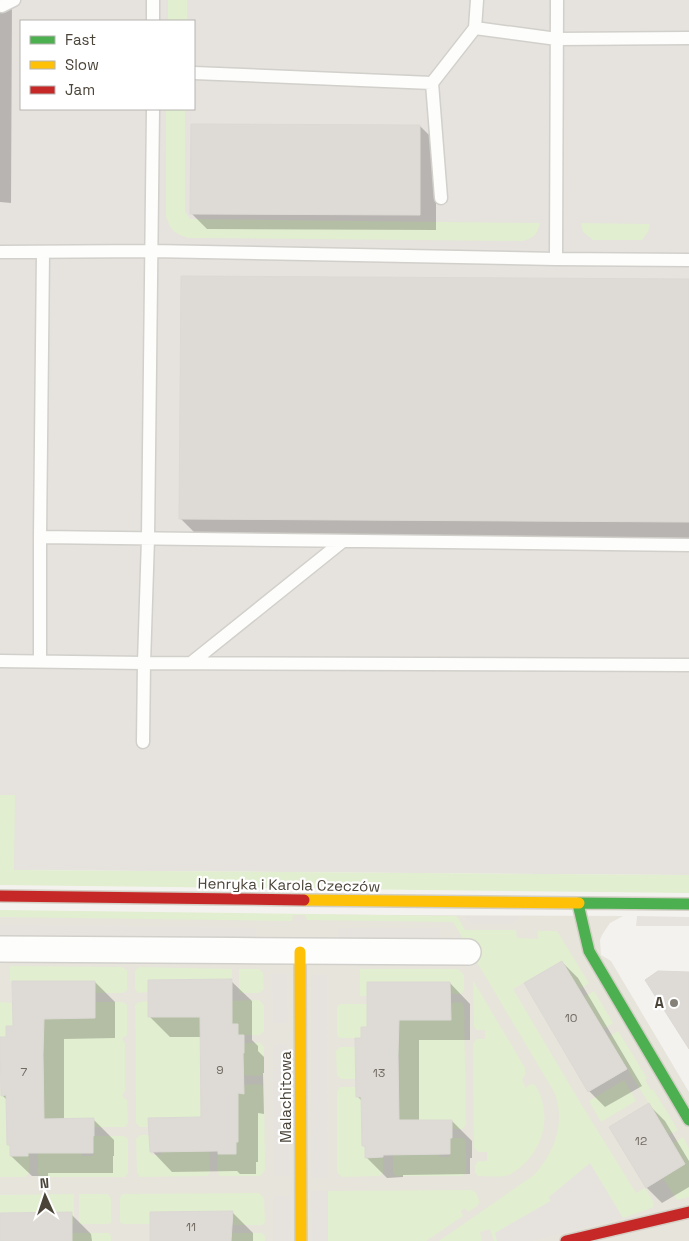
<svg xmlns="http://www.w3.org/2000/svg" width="689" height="1241" font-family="'Space Grotesk',sans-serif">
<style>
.residential{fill:#e7e4dc}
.industrial{fill:#e6e2de;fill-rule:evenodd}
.green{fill:#e1eecf}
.parking{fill:#e6e3df}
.shadow{fill:#0003}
.building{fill:#dedbd6;stroke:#dcd9d4}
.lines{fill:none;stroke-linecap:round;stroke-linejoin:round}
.lane-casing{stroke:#d2d0cb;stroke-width:15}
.street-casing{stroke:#d2d0cb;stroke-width:28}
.fast-casing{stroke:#d3cfc5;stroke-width:14}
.slow-casing{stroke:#d3cfc5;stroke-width:14}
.jam-casing{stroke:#d3cfc5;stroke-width:14}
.lane{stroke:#fdfdfc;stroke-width:12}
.street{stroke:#fdfdfc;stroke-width:25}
.fast{stroke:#4caf50;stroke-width:11}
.slow{stroke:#ffc107;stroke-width:11}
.jam{stroke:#c62828;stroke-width:11}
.poi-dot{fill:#868178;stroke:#fff;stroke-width:2}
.labels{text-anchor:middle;stroke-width:4.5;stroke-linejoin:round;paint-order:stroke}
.number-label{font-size:12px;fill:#706a61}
.street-label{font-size:15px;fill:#4b4439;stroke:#fff}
.poi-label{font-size:15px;font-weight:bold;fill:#4b4439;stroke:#fff;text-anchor:end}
</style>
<rect width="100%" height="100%" fill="#f4f2ee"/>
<path class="residential" d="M0,913L623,916L610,923L602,935L600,940L601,955L611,961L689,1092V1241H0Z"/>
<path class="industrial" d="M0,0H689V875L14,870V795H0ZM21,21H194V109H21Z"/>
<path class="green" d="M168,0H187V21H168Z
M166,109H185V211L190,219L540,223C537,235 535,237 523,241L188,238C173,233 171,230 166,217Z
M581,223L650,224L648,232L642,240H593L583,232Z
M0,795H15L14,870L689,875V893L0,885Z
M0,910L457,916L465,930H516L517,938L538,939V931H557L589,983L579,990L562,961L513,989L578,1099L636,1193L645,1188L653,1201L654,1207L623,1218L549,1198L551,1201L495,1233L497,1241H494L490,1229L480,1232L482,1241H439L534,1175C555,1152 567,1119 553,1090L453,922L307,920L305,915H293L292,921L0,917Z
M10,966L122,967L127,970V990L123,993H95V981H10Z
M139,967L232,969V979L149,980L148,992L138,993L135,989V971Z
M239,969H259L263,973L264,989L259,993H239Z
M360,969H458L464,975V990L461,994H450V982H368L367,996H360Z
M473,982H474L525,1068V1075L522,1080L526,1088L530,1084L535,1085C552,1112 545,1146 522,1166C518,1169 513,1173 509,1175C502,1178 486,1176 478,1176L475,1173V1165L478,1161H487V1152H478L474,1148L473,1043L477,1039H485V1030H477L474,1027Z
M594,991L613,1023L603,1029L584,997Z
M259,1000L264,1005V1031L260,1035H238L230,1024V1001Z
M148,1001L149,1017H200L201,1117L148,1118V1127H140L136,1123L135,1005L139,1002Z
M0,1002L14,1003V1026H6V1037H0Z
M95,1002H123L127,1005V1035L122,1039L125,1043V1091L122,1096L127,1100L128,1123L125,1127H94V1118L44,1119V1095H42V1067H44V1054H42L44,1018H95Z
M461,1002L464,1006L466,1125L462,1129H452V1120H399V1096H397V1068H399V1056L397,1055L399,1020L450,1003Z
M340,1004H369V1027H361V1038H340L337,1036V1007Z
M618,1031L647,1078L645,1080L651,1090L653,1089L678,1130L668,1135L608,1037Z
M244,1043H260L264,1047V1072L261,1076L238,1075V1053H244Z
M340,1047H355V1056H361L362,1079H341L337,1075L336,1051Z
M624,1080L636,1101L601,1122L589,1101Z
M260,1084L264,1087L265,1170L260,1176H220L218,1172L217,1146H218V1154H236V1142H238V1120H235V1107L238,1106V1093H244V1085Z
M0,1086L1,1095H6L7,1144L10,1145V1156H28V1148H29V1173L25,1177H0Z
M340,1087H356V1097H361L362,1145L365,1146V1158L383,1157V1173L380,1176L342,1177L337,1172V1091Z
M140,1135H150L151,1155H161V1152L194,1151L209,1146L210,1173L207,1176L140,1177L137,1173L136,1139Z
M93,1136H124L128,1139V1173L125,1177H41L38,1174V1148L52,1153H82V1156H93Z
M683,1137L689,1148V1197L677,1200L663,1178L685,1164L673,1143Z
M450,1138H462L466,1141V1173L462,1176H396L393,1173V1149L439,1154V1157H450Z
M470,1190C476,1191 479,1197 479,1203L477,1206L468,1212L465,1208L461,1211L463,1216L426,1241H328V1191Z
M259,1193L264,1198L265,1222L262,1225H233V1211L150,1212V1224H123L120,1222V1198L122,1194Z
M74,1194V1224H72L71,1212L0,1213V1195Z
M79,1194H108L111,1198V1222L109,1224H79Z
M72,1233H109L111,1236V1241H72Z
M231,1233H262L265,1236V1241H231Z"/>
<path class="parking" d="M463,916H521L512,924H471Z
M637,916L689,917V926H636Z
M0,925L256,928V940L0,941Z
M338,928H440V940H338Z
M272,974H287L288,1024L285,1023H273Z
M311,975H327L328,1178H311Z
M287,1044L290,1176H274L273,1045Z
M590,1163L623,1218L531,1241H497L495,1233L551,1201L549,1197Z
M311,1191H328V1241H312Z
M273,1196H291V1241H273Z"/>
<path class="shadow" d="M0,0H12L11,203L0,202Z
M420,126L436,142V230L207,229L191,213Z
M689,281V538L196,534L180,518Z
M562,962L578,978L642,1086L605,1107L589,1091L526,984Z
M231,981L252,1001V1040L258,1046V1051L264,1057V1073H263L264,1114L258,1113V1162H256V1174H240L237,1171L172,1172L152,1151L202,1118V1037H170L150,1017Z
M95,982L115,1002V1038L64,1039V1120H94L114,1140V1156H113V1173H48V1176H32L11,1156V1147L8,1144V1101L2,1095L8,1038L15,1027Z
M450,983L470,1004V1040H419V1121H452L472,1141V1158H470V1174L403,1175V1177L387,1178L366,1157V1148L363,1145V1102L357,1096L363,1040L368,1028Z
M649,1105L665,1121L689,1161V1187L662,1203L646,1187Z
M232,1212L253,1233V1241H151Z
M0,1214H71L91,1234L92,1241H0Z"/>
<path class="building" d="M191,124L420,125V215L190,214Z
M181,276L689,279V522L179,519Z
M562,961L627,1069L588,1092L524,983Z
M658,971L689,972V1049L645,980Z
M232,979V1024H238V1035H244V1053H243L244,1094L238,1093V1142H236V1154H218V1151L150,1152L148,1118L201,1117L200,1017H148V980Z
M12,981H95V1018L44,1019L43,1054L44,1119L94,1118V1136H93V1153H28V1156H10V1145H7L6,1095L1,1096L0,1037H6V1026H13Z
M367,982H450L451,1020H399L398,1055L399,1120H452V1138H450V1154L383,1155V1157L365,1158V1146H362L361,1097H356L355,1038H361V1027H367Z
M649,1103L685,1164L646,1188L609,1127Z
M233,1211L231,1241H150V1212Z
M72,1212V1241H0V1213Z"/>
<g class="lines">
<g class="lane-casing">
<path id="lane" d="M2,6L14,0
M153,21V0
M475,28L477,0
M194,73L432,83L475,28L557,39L689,38
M432,83L441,198
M153,109L148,538L144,663L689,665
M0,252L152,251L556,259L689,260
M43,252L40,537L689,545
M556,259L557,0
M40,537V661
M0,661L144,663L143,742
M191,663L343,541"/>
</g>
<g class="street-casing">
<path id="street" d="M0,949C156,949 312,952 468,952"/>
</g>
<g class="fast-casing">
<path id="fast" d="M579,903L689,904
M578,904L589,951L689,1120"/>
</g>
<g class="slow-casing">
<path id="slow" d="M304,900L579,903
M300,952L301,1241"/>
</g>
<g class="jam-casing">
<path id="jam" d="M0,896L304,900
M566,1241L689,1212"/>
</g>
<use href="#lane" class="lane"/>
<use href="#street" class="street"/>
<use href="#fast" class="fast"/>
<use href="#slow" class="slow"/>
<use href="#jam" class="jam"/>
</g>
<circle class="poi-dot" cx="674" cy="1003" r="5"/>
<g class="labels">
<g class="number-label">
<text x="571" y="1022">10</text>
<text x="220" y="1074">9</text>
<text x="24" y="1076">7</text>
<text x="379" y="1077">13</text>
<text x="641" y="1145">12</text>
<text x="191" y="1231">11</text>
</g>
<g class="street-label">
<text transform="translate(289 885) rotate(1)" y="5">Henryka i Karola Czeczów</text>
<text transform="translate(286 1097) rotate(-90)" y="5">Malachitowa</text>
</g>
<g class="poi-label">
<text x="664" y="1008">A</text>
</g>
</g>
<rect x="20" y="20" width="175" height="90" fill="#ffffff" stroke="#b7b4b0"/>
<rect x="30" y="36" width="25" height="8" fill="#4caf50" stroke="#b7b4b0"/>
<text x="65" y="45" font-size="15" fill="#4b4439">Fast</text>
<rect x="30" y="61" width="25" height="8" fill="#ffc107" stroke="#b7b4b0"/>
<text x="65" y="70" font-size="15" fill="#4b4439">Slow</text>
<rect x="30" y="86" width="25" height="8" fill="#c62828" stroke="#b7b4b0"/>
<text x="65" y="95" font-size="15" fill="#4b4439">Jam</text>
<g transform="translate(45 1196) rotate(357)" stroke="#ffffff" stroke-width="4" paint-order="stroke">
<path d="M0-4L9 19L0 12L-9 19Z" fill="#4b4439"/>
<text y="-8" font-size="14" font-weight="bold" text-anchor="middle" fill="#4b4439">N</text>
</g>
</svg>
